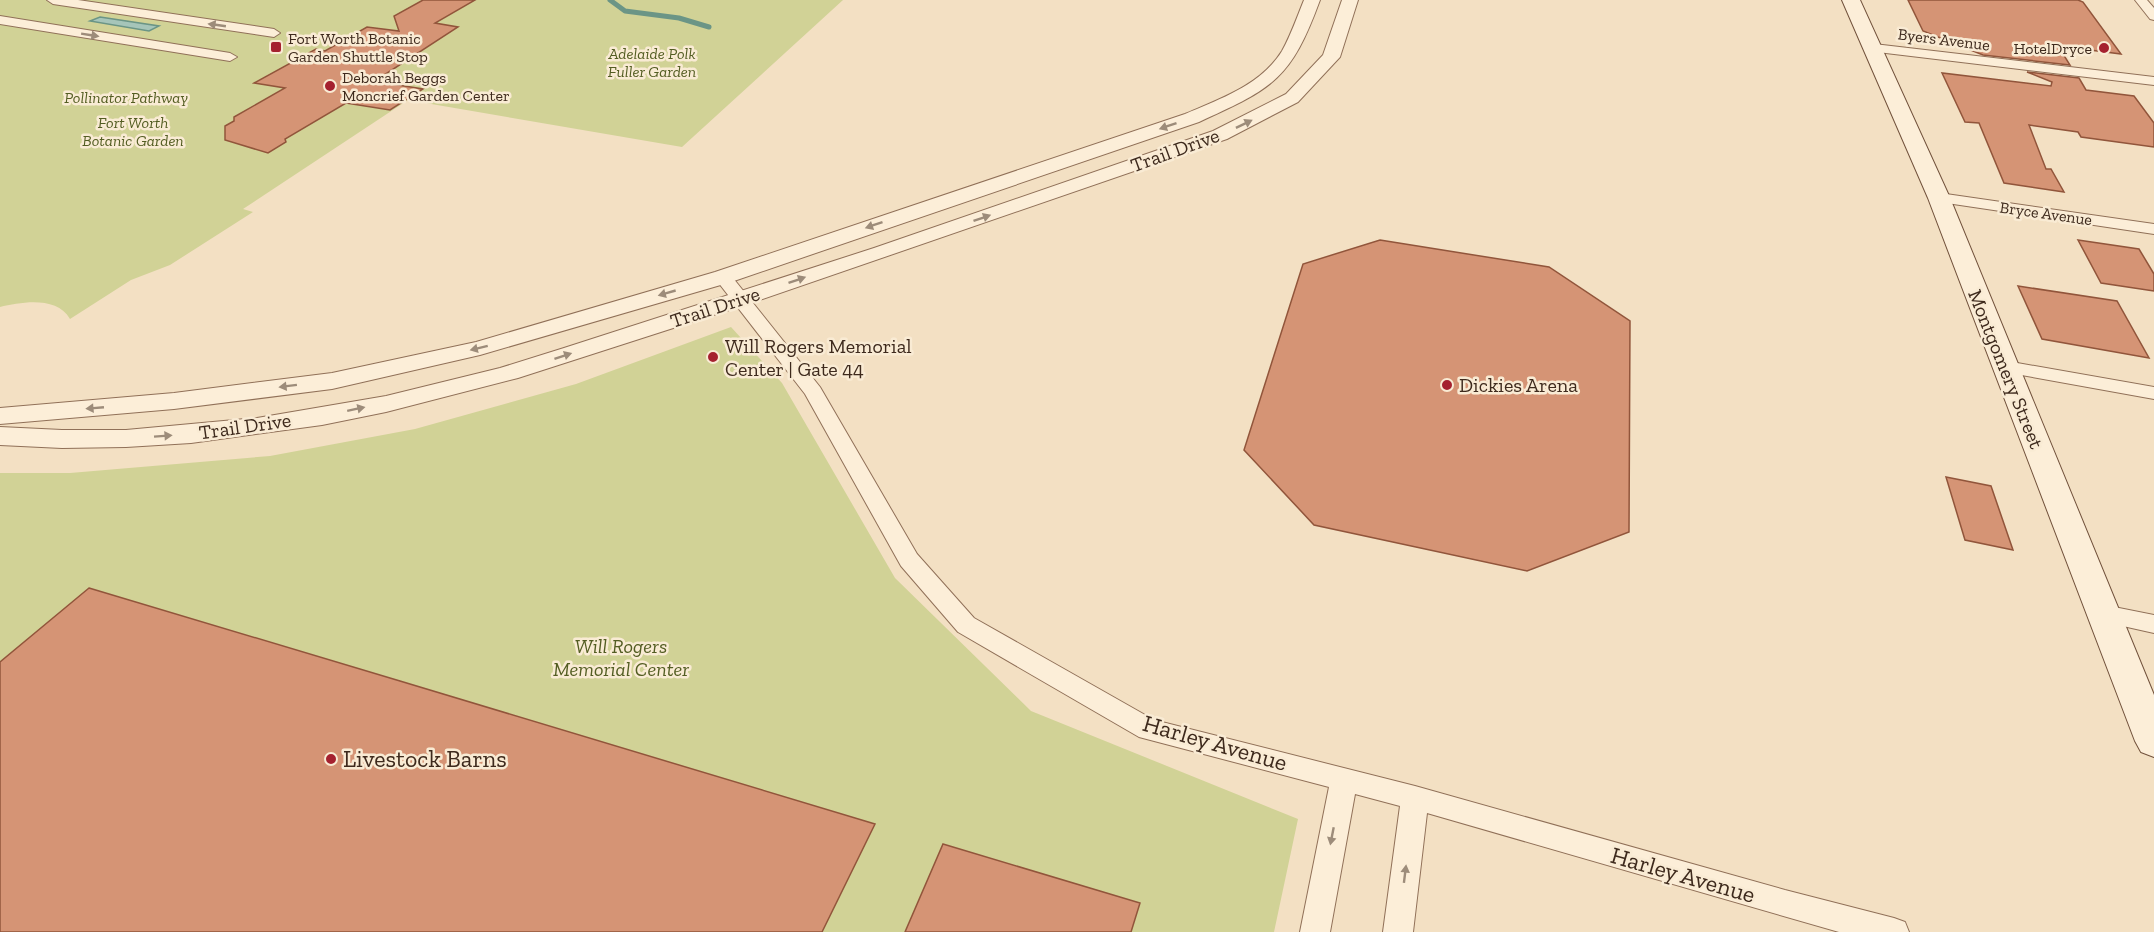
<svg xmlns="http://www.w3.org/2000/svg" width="2154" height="932" font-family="'Zilla Slab',serif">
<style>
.green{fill:#d1d296}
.water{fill:#a6c5b9;stroke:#6b9586;stroke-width:1.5}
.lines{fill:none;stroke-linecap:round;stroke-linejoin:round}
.stream{stroke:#6b9586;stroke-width:5}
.building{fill:#d59475;stroke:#91553b;stroke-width:1.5}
.minor-casing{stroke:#907058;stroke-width:2}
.tertiary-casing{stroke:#907058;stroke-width:2}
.secondary-casing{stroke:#71513b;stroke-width:2}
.minor{fill:#fceed8;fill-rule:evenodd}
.tertiary{fill:#fceed8;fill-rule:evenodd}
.secondary{fill:#fceed8;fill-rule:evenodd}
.oneway{fill:#9d8c7a}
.poi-dot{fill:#a5212f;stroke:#f9ebd4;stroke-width:2}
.labels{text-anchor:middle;stroke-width:5;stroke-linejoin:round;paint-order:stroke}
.far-poi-label{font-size:16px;fill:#3e2a1d;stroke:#f9ebd4;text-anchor:start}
.far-street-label{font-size:16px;fill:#3e2a1d;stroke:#f9ebd4}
.far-park-label{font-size:16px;font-style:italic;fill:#535d22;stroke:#f9ebd4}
.street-label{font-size:20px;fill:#3e2a1d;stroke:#f9ebd4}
.poi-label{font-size:20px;fill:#3e2a1d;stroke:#f9ebd4;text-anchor:start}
.park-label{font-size:20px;font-style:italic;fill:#535d22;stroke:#f9ebd4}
.near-street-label{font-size:24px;fill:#3e2a1d;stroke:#f9ebd4}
.near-poi-label{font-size:24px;fill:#3e2a1d;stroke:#f9ebd4;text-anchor:start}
</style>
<rect width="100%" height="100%" fill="#f3e0c3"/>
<path class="green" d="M0,0H843L682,147L408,100L243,209L253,212L170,265L131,280L70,319C57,296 22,302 0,307Z
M731,327L782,383L895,578L1031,711L1298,819L1274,932H0V473H70L270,456L415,429L576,384Z"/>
<path class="water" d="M100,17L159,26L149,31L90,21Z"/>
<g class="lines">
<path class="stream" d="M610,0L625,11L679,18L709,27"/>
</g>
<path class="building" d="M423,0H475L435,23L458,27L381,77L399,79L392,84L423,89L390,110L346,103L285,139L286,142L268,153L225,140V126L234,121V117L285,88L254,83L316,49L325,51L367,27L399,31L394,16Z
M1908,0H2078L2083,2L2121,54L2058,46L2070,65L1983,55L1923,31Z
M2027,72L2079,78L2086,90L2134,96L2154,123V147L2081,137L2078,132L2029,125L2046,169H2051L2064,192L2004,183L1979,123L1965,122L1942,73L2051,86L2052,82Z
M1380,240L1549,267L1630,321L1629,532L1527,571L1314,525L1244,450L1303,264Z
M2078,240L2139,249L2154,274V291L2101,283Z
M2018,286L2117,301L2149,358L2042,339Z
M1946,477L1991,486L2013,550L1965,540Z
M89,588L400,681L875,824L822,932H0V662Z
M943,844L1140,903L1131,932H905Z"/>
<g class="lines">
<g class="minor-casing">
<path id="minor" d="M47,0H78L274,29L280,33L274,37L53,4Z
M2135,0H2147L2154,8V20L2150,19Z
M0,16L230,53L237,57L230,61L0,24Z
M1874,44L2154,77V85L1869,51L1867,48Z
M1939,193L2154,224V234L1933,201L1931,198L1933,195Z
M723,272L729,273L820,387L917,554L974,618L1154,720L1415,786L1785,890L1894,918L1905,922L1909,932H1839L1427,813L1413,932H1383L1400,806L1355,794L1330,932H1300L1329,787L1139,737L958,632L901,566L805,394L714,277L717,273Z
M2006,361L2154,387V399L1999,371L1996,367L1999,363Z
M2104,605L2154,615V633L2096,620L2092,614L2096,608Z"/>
</g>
<g class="tertiary-casing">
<path id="tertiary" d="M1304,0H1320C1291,79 1274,88 1199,122L731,282L480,355L332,389L174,409L0,424V408L174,393L332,373L476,342L715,272L1185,114C1220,99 1261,85 1282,51C1291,35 1297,17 1304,0Z
M1342,0H1358L1340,57L1298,102L1227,139L754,302L518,378L386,412L322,425L191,443L126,447L62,448L0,445V427L62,430H126L257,418L386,396L500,368L564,348L874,248L1213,131L1286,94L1323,55Z"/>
</g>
<g class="secondary-casing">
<path id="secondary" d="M1842,0H1860L1950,198L2154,695V757L2141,752L2135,741L1928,198Z"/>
</g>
<use href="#minor" class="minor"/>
<use href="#tertiary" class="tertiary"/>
<use href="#secondary" class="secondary"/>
</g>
<defs><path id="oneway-solid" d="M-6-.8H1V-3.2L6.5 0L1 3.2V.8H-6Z" transform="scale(1.5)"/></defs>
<g class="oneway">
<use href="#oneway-solid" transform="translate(217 25) rotate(-172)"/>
<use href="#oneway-solid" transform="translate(90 35) rotate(9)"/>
<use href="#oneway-solid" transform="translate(1244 124) rotate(-26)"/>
<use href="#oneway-solid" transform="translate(1168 126) rotate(161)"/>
<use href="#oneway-solid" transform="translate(982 218) rotate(-19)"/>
<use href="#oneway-solid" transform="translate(874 225) rotate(161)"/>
<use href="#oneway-solid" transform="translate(797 280) rotate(-19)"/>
<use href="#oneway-solid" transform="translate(667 293) rotate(164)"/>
<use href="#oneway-solid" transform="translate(479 348) rotate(166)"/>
<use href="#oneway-solid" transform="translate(563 356) rotate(-18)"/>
<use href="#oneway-solid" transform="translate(288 386) rotate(173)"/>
<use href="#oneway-solid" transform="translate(95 408) rotate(175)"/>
<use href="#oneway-solid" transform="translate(356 409) rotate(-12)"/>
<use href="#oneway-solid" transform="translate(163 436) rotate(-4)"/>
<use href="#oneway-solid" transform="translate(1332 836) rotate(101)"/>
<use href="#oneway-solid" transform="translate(1405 874) rotate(-83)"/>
</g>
<g class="poi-dot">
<rect x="270" y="41" width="12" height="12" rx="3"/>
<circle cx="2104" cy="48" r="6"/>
<circle cx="330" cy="86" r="6"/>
<circle cx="713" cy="357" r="6"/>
<circle cx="1447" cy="385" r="6"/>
<circle cx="331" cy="759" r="6"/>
</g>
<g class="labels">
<g class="far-poi-label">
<text x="288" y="44">Fort Worth Botanic<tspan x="288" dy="18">Garden Shuttle Stop</tspan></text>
<text x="2092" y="54" text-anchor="end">HotelDryce</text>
<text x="342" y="83">Deborah Beggs<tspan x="342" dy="18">Moncrief Garden Center</tspan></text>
</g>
<g class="far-street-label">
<text transform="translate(1944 39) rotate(7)" y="6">Byers Avenue</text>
<text transform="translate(2046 213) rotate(8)" y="6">Bryce Avenue</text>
</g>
<g class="far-park-label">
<text x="652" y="59">Adelaide Polk<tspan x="652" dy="18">Fuller Garden</tspan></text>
<text x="126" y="103">Pollinator Pathway</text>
<text x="133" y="128">Fort Worth<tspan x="133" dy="18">Botanic Garden</tspan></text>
</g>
<g class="street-label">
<text transform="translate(1175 150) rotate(-20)" y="7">Trail Drive</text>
<text transform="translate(715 307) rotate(-18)" y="7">Trail Drive</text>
<text transform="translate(2006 369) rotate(68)" y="7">Montgomery Street</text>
<text transform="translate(245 426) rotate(-8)" y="7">Trail Drive</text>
</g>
<g class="poi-label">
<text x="725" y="353">Will Rogers Memorial<tspan x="725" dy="23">Center | Gate 44</tspan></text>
<text x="1459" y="392">Dickies Arena</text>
</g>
<g class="park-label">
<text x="621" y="653">Will Rogers<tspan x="621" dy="23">Memorial Center</tspan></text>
</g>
<g class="near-street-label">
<text transform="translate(1215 743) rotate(16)" y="8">Harley Avenue</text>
<text transform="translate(1683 875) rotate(16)" y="8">Harley Avenue</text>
</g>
<g class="near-poi-label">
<text x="343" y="767">Livestock Barns</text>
</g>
</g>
</svg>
